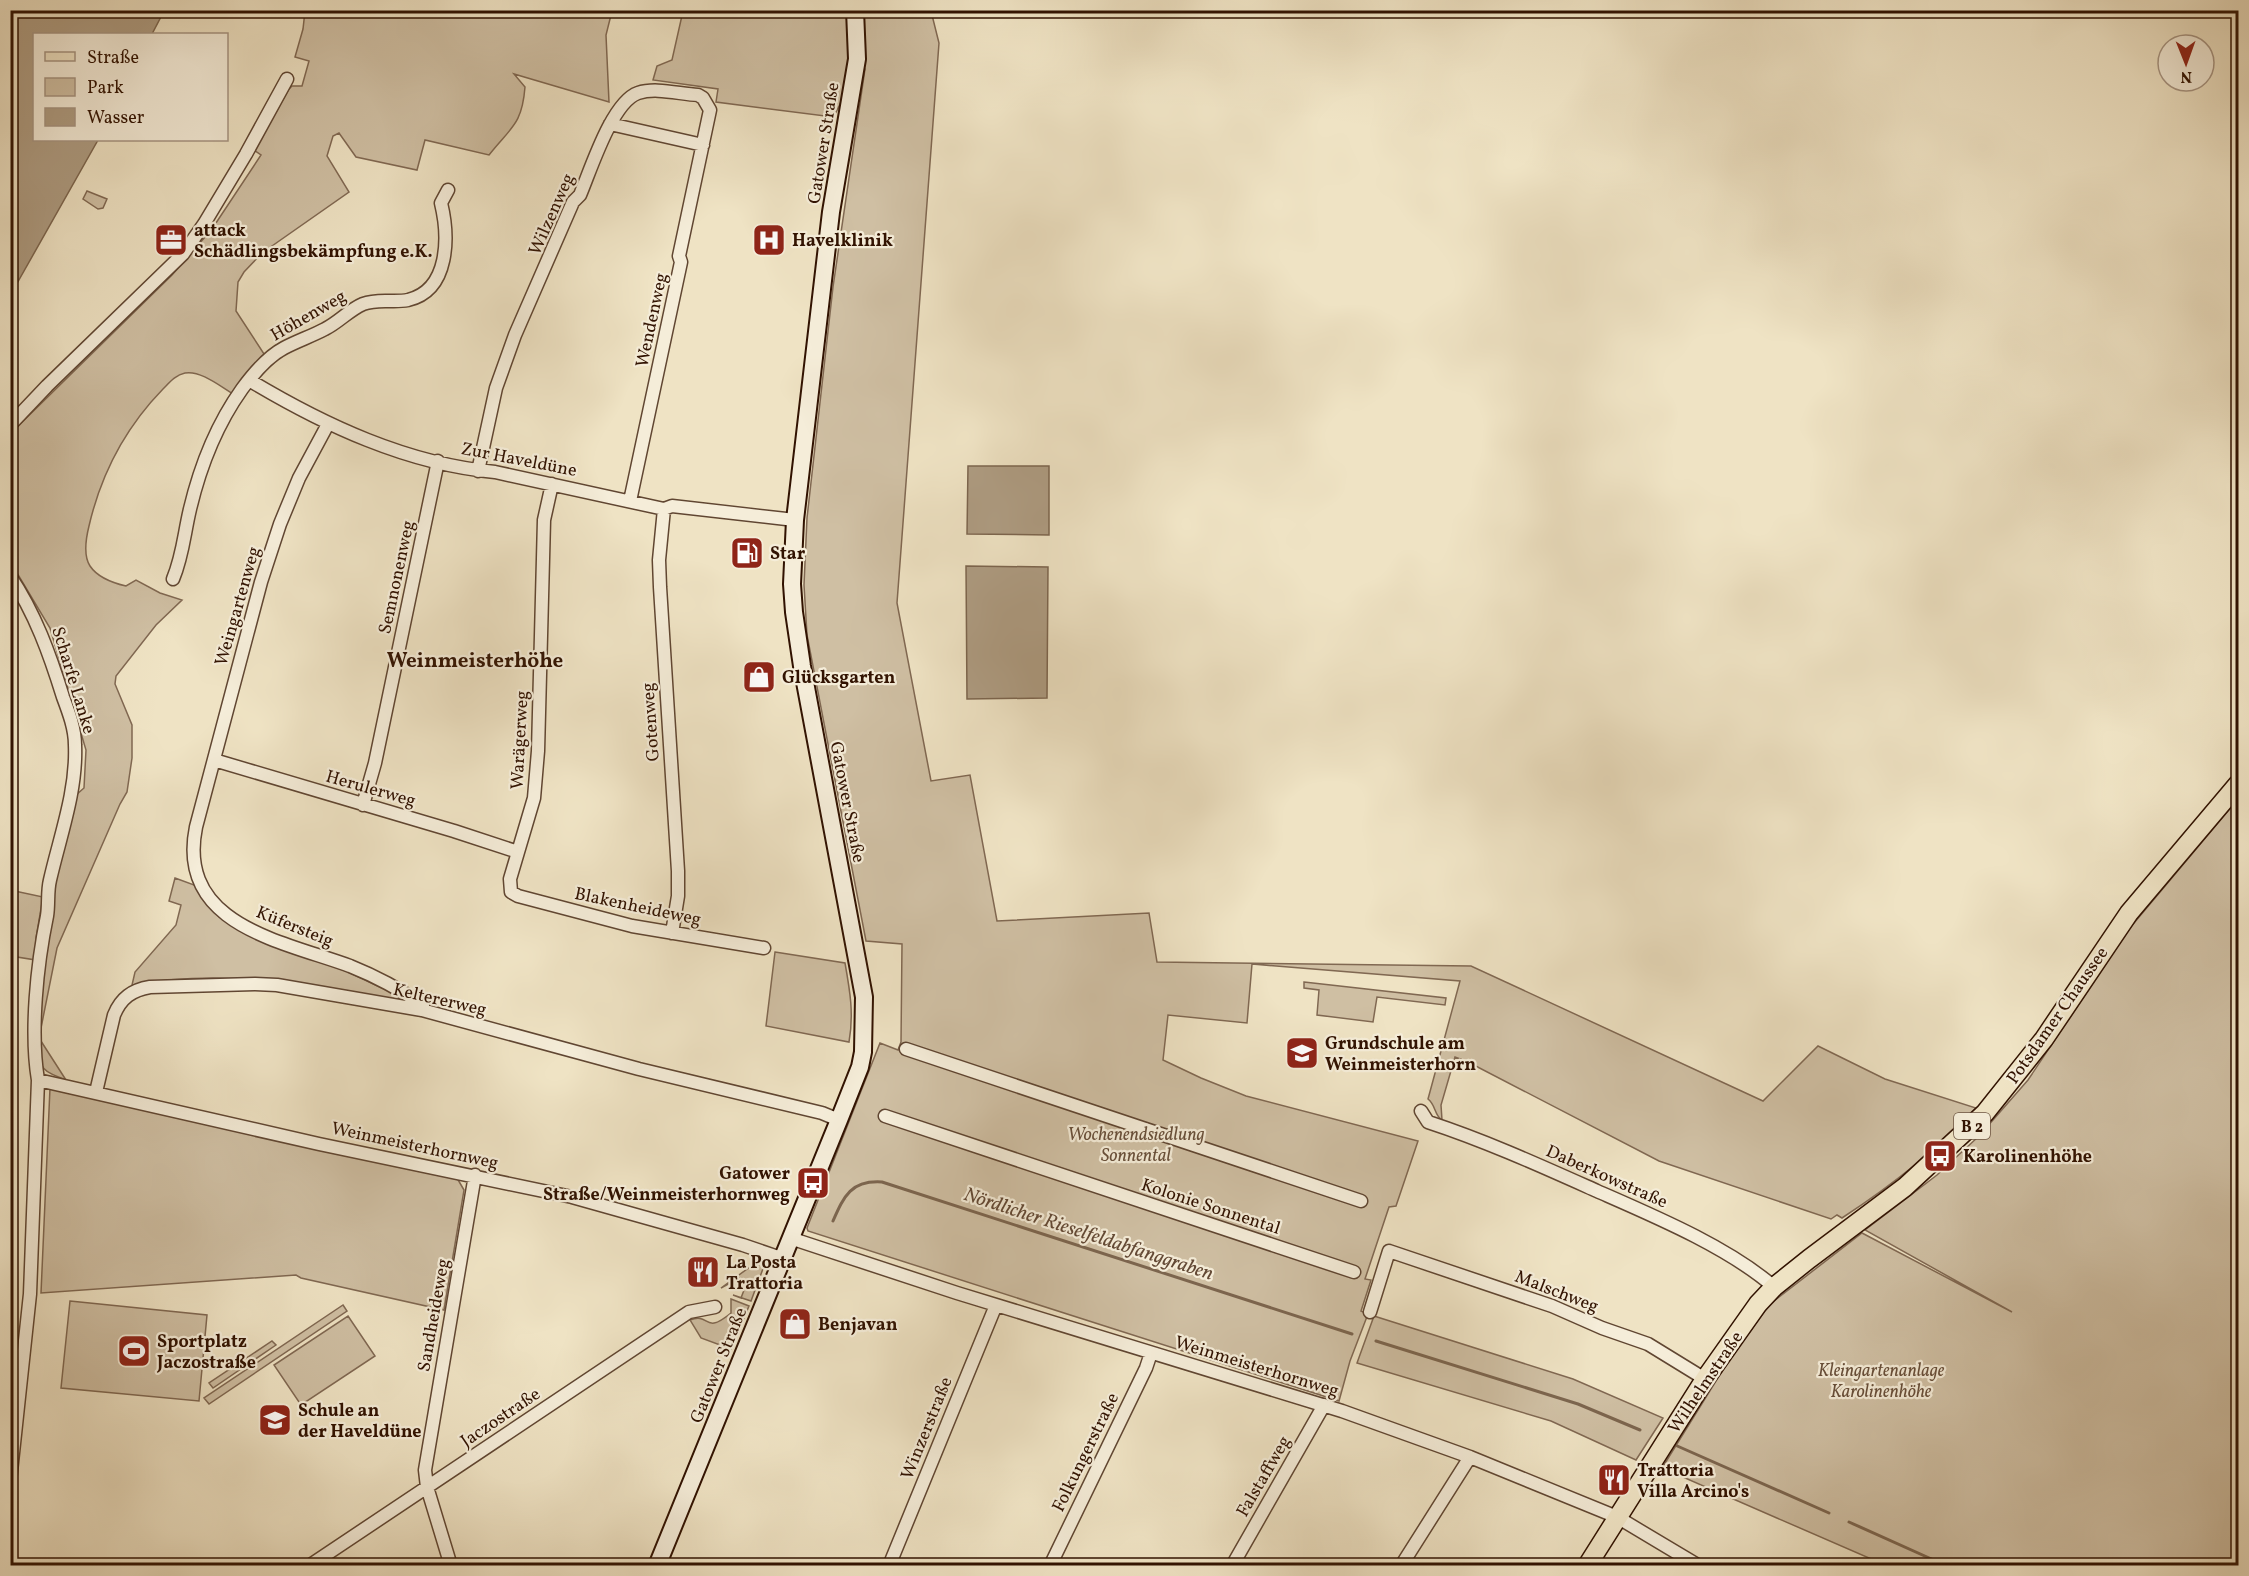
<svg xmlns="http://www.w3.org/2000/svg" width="2249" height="1576" font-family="Vollkorn,serif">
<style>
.green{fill:#cfbfa3;stroke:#806852;stroke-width:1.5}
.water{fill:#ae9c82;stroke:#7c654e;stroke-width:1.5}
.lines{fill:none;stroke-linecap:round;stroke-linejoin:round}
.stream{stroke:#7c654e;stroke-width:3}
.minor-casing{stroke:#604632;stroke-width:15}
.secondary-casing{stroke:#311201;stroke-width:20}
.primary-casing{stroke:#311201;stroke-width:21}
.minor{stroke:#f5edd9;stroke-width:12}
.secondary{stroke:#f5edd9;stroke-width:16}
.primary{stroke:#efe3c4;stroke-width:18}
.labels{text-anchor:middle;stroke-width:4.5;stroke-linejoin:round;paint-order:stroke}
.shield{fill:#f5edd9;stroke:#6c5442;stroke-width:1.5}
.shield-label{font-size:16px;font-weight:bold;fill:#311201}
.street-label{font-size:18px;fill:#311201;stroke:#f5edd9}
.poi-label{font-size:18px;font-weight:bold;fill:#311201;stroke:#f5edd9;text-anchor:start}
.park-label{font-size:18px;font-style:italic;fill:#684f3a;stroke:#f5edd9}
.water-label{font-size:20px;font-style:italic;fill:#634935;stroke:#f5edd9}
.quarter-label{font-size:21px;font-weight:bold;fill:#311201;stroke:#f5edd9}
</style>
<rect width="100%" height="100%" fill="#efe3c4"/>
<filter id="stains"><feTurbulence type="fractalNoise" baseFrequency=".00333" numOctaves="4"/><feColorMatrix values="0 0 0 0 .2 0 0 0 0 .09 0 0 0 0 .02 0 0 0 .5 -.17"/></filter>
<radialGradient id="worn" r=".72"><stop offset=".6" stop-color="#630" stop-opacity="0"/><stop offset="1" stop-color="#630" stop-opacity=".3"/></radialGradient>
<path class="green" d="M305,11H612L606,35L609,102L514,74L525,87C522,125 511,127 489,155L425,140L417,170L356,157L339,133L333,136L327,156L349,192L262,253L244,272L238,282L236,311L266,357L235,395C221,387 201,370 185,373C175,375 169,383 163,389C126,427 101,474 89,526C86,538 83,555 90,566C98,578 113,583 126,586L136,580L160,593L182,600L156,625L116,676L115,684L132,725V758L127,792L120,804L57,948L39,1038L66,1080C43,1071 40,1070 37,1045L46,915L75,796L84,788L86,750L50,628L11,563V433L172,275L212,229L261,155L254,150L289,89L292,86H302L309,61L295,57L303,29Z
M683,11H849C851,45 853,88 833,117L716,102L718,89L653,80L657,66L672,60Z
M861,11H931L939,43L897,603L931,781L970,775L997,921L1149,913L1157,962L1471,966L1763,1101L1818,1046L1885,1079L1976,1108C1936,1151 1891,1186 1842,1218L1837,1215L1831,1219L1659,1161L1468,1062L1455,1057L1441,1105L1442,1120C1434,1115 1436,1105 1428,1099L1460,981L1252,964L1247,1023L1168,1015L1163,1060L1201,1078L1246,1096L1418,1141L1396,1206L1389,1207L1365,1279L1371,1280L1361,1311L1368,1314L1350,1361L1339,1401L808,1231L807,1228L880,1043L898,1050L901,1042L902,944L866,941L807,635L804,585L807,518L833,287L865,69L862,68Z
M87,191L107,199L103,208L98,209L83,199Z
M2238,799V1565H1885L1662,1468L1729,1360L1770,1304L1862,1233L2012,1312L1865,1230L1937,1175L1979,1136L2028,1080L2129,929Z
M175,878L197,886L219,917L251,936L346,971L401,997L411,1005C320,985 225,968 132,985L135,972L176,925L181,905L169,901Z
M10,890L43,897L36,938V960L11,956Z
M775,952L845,963C850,991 854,1014 849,1042L766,1026Z
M1304,982L1446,998L1445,1005L1377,997L1373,1022L1317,1015L1319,990L1304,988Z
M50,1088L457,1178L464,1190L444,1310L301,1278L296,1275L41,1293Z
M760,1262L764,1266L751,1301L733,1295L741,1298L747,1282L739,1278L721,1288L754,1264Z
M731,1299L749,1306L731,1349L701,1338L690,1320C711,1312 703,1336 731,1313Z
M70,1301L207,1315L199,1401L61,1388Z
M343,1305L347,1311L209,1404L204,1398Z
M348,1316L375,1356L301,1405L274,1365Z
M1374,1316L1573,1379L1663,1418L1636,1460L1551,1421L1357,1363Z
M272,1341L276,1345L213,1388L209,1383Z"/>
<path class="water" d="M11,10L164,11L152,34H34V140H98L11,294Z
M968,466H1049V535L967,534Z
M966,566L1048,567L1047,698L967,699Z"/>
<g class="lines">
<path class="stream" d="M833,1221C844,1196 851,1180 882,1182L1352,1334
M1376,1341L1578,1404L1640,1430
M1675,1445L1829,1513
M1849,1522L1947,1566"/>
<g class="minor-casing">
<path id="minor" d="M610,124L703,145
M249,380C324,425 407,464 495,472L664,509L672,506L795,520
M328,424L299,478L280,524L261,582L196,827C176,925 282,941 350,966C375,976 401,990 423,1005L422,1010
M10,425L47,386L183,254L204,224L246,154L287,79
M478,471L496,388L515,335L573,202L580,195C591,169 612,102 638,93C656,87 679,94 698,95L703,98L710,110L679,256L681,262L630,501
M552,484L544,520L538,751L534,798L510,879L511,892L518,896L632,926L764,948
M664,509L659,560L660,587L678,871V896L672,933
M10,576C35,613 50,655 63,697C69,713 75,729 75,745C77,791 60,836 50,880C47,892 49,904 47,916C37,964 30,1032 38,1080L30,1294L10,1481
M173,579C183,555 184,534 190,509C200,467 217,424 242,389C253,374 267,357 284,348C297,341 312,336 325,329C339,322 349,310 363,304C378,298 393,303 408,300C450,290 449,236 441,203L448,190
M214,760L454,831L518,852
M363,805L375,763L438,461
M906,1049L1361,1201
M38,1080L319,1144L572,1197L743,1245L781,1258
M96,1092L114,1015C121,998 132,990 150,987L255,984L277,985L422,1010L639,1069L822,1113L839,1120
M1421,1111L1428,1122C1486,1141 1541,1166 1597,1191C1654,1216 1728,1247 1774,1287
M885,1116L1354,1272
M790,1238L957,1293L1342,1411L1470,1457L1617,1517L1699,1566
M1370,1312L1389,1251L1552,1306L1602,1328L1648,1344L1705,1379
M309,1566L689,1312L715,1307
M451,1566L427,1487L425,1470L475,1175
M889,1566L996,1305
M1050,1566L1146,1368L1151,1353
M1232,1566L1324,1405
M1401,1566L1470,1457"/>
</g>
<g class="secondary-casing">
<path id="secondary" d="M657,1566L839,1120L860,1067L863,1052L864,997L802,666L794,612L792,584L795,520L831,212L857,59L855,10"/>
</g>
<g class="primary-casing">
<path id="primary" d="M1587,1566L1705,1379L1758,1304L1774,1287L1809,1259L1905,1187L1985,1113L2044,1039L2129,913L2238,784"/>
</g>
<use href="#minor" class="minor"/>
<use href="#secondary" class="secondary"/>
<use href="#primary" class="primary"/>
</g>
<defs>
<g id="office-square" transform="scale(1.725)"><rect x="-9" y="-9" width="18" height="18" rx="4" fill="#8f2418" stroke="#f5edd9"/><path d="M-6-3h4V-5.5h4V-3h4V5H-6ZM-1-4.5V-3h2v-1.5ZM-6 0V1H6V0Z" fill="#fff"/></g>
<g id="hospital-square" transform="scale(1.725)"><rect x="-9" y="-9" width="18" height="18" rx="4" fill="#8f2418" stroke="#f5edd9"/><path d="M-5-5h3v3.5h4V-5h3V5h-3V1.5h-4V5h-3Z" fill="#fff"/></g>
<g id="fuel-square" transform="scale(1.725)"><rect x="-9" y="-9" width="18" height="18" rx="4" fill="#8f2418" stroke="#f5edd9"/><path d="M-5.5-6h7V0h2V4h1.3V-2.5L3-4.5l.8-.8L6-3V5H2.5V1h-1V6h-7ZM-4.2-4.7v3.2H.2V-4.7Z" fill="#fff"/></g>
<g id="shop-square" transform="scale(1.725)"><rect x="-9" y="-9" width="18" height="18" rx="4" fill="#8f2418" stroke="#f5edd9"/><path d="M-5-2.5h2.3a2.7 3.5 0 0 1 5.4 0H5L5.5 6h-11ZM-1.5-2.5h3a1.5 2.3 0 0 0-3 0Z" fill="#fff"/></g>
<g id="school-square" transform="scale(1.725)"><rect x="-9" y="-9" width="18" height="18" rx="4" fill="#8f2418" stroke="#f5edd9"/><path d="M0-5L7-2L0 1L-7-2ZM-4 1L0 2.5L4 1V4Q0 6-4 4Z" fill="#fff"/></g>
<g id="bus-square" transform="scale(1.725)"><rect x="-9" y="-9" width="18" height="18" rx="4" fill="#8f2418" stroke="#f5edd9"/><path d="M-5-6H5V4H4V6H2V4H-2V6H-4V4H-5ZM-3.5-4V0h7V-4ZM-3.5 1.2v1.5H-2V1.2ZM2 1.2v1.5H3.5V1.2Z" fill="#fff"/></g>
<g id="restaurant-square" transform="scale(1.725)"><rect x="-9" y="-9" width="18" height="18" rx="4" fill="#8f2418" stroke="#f5edd9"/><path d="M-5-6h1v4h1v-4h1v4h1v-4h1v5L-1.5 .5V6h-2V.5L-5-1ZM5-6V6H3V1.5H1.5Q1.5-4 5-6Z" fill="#fff"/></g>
<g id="stadium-square" transform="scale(1.725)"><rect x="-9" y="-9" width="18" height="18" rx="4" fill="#8f2418" stroke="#f5edd9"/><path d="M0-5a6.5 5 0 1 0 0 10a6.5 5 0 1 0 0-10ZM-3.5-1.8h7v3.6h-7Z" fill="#fff"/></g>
</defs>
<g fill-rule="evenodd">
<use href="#office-square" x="171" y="240"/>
<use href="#hospital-square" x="769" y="240"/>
<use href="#fuel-square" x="747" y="553"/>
<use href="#shop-square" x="759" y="677"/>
<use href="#school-square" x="1302" y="1053"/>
<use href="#bus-square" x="1940" y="1156"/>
<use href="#bus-square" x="813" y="1183"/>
<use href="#restaurant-square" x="703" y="1272"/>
<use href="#shop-square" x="795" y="1324"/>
<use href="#stadium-square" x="134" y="1351"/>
<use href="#school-square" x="275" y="1420"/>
<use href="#restaurant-square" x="1614" y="1480"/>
</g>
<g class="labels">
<rect class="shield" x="1954" y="1113" width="36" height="26" rx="4.5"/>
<g class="shield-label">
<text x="1972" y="1132">B 2</text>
</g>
<g class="street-label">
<text transform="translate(823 143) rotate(-81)" y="6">Gatower Straße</text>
<text transform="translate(551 214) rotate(-66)" y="6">Wilzenweg</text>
<text transform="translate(308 315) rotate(-30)" y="6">Höhenweg</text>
<text transform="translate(651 320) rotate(-78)" y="6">Wendenweg</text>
<text transform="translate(519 459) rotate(11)" y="6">Zur Haveldüne</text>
<text transform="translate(396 577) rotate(-78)" y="6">Semnonenweg</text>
<text transform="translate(237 606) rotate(-74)" y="6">Weingartenweg</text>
<text transform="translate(74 680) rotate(73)" y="6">Scharfe Lanke</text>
<text transform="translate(650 722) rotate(-94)" y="6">Gotenweg</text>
<text transform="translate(519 740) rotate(-87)" y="6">Warägerweg</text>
<text transform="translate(371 788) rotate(16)" y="6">Herulerweg</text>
<text transform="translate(848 802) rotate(79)" y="6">Gatower Straße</text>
<text transform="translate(638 906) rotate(12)" y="6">Blakenheideweg</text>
<text transform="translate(295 926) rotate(22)" y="6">Küfersteig</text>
<text transform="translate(440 999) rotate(13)" y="6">Keltererweg</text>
<text transform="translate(2057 1015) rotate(-55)" y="6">Potsdamer Chaussee</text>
<text transform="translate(415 1145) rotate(12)" y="6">Weinmeisterhornweg</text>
<text transform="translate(1607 1176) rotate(24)" y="6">Daberkowstraße</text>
<text transform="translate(1211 1206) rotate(18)" y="6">Kolonie Sonnental</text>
<text transform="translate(1557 1291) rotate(21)" y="6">Malschweg</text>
<text transform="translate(433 1315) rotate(-80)" y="6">Sandheideweg</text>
<text transform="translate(718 1365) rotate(-68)" y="6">Gatower Straße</text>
<text transform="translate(1257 1366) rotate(17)" y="6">Weinmeisterhornweg</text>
<text transform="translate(1705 1382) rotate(-56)" y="6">Wilhelmstraße</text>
<text transform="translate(500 1417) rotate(-34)" y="6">Jaczostraße</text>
<text transform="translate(926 1428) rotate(-68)" y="6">Winzerstraße</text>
<text transform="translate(1085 1452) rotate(-64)" y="6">Folkungerstraße</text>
<text transform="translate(1263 1476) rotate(-60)" y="6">Falstaffweg</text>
</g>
<g class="poi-label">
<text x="194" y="236">attack<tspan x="194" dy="21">Schädlingsbekämpfung e.K.</tspan></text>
<text x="792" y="246">Havelklinik</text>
<text x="770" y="559">Star</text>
<text x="782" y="683">Glücksgarten</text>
<text x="1325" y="1049">Grundschule am<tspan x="1325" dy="21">Weinmeisterhorn</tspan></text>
<text x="1963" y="1162">Karolinenhöhe</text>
<text x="790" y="1179" text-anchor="end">Gatower<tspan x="790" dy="21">Straße/Weinmeisterhornweg</tspan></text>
<text x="726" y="1268">La Posta<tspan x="726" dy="21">Trattoria</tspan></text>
<text x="818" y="1330">Benjavan</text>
<text x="157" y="1347">Sportplatz<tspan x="157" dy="21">Jaczostraße</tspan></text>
<text x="298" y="1416">Schule an<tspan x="298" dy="21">der Haveldüne</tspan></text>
<text x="1637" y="1476">Trattoria<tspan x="1637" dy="21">Villa Arcino's</tspan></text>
</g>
<g class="park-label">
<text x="1136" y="1140">Wochenendsiedlung<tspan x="1136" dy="21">Sonnental</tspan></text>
<text x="1881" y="1376">Kleingartenanlage<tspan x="1881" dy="21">Karolinenhöhe</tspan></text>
</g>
<g class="water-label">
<text transform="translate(1089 1233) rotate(18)" y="7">Nördlicher Rieselfeldabfanggraben</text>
</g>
<g class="quarter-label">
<text x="475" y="667">Weinmeisterhöhe</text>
</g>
</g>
<rect width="2249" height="1576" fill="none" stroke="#efe3c4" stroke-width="36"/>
<rect x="12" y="12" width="2225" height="1552" fill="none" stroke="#311201" stroke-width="3"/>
<rect x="18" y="18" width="2213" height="1540" fill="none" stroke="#311201" stroke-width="1.5"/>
<rect x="33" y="33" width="195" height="108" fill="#f5edd9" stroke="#a79583" stroke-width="1.5"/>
<rect x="45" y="52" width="30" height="9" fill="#efe3c4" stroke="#a79583" stroke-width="1.5"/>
<text x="87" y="63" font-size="18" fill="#311201">Straße</text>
<rect x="45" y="78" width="30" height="18" fill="#cfbfa3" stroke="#a79583" stroke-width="1.5"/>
<text x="87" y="93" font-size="18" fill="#311201">Park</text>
<rect x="45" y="108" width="30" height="18" fill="#ae9c82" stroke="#a79583" stroke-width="1.5"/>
<text x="87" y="123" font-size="18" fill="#311201">Wasser</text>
<g transform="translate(2186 63) rotate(179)"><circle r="28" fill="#f5edd9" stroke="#a79583" stroke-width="1.5"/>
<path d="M0-4.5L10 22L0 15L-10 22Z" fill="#8f2418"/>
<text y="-9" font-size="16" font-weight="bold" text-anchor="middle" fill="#311201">N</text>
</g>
<rect width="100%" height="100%" filter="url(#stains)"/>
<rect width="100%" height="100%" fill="url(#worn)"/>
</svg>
